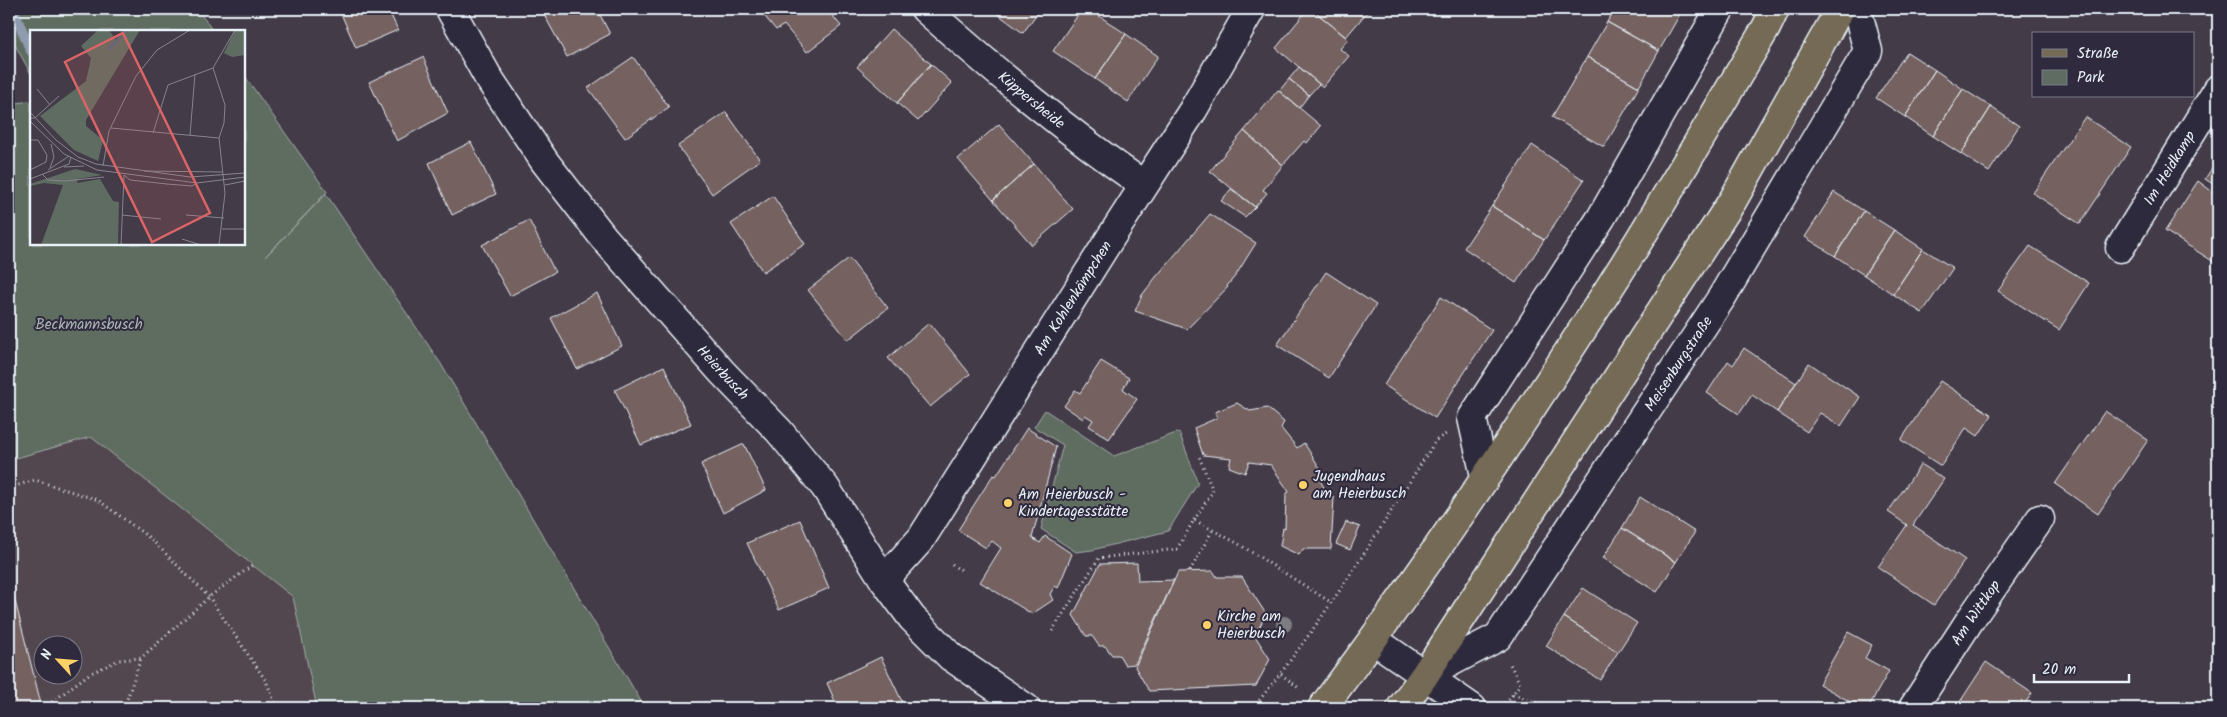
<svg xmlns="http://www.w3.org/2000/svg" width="2227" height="717" font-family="Kalam,sans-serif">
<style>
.built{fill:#534750;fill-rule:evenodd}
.green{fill:#5f6c61;stroke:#a4aeac}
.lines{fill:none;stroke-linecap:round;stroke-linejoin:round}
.stream{stroke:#8f9caf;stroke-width:10}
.building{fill:#756261;stroke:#e8f1f8}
.minor-casing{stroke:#e8f1f8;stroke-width:31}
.major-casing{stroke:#e8f1f8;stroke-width:31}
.path{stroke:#e8f1f8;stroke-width:3;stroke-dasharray:1 4;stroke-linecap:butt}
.minor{stroke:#2f2a3d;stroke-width:28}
.major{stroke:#756a55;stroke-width:28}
.tree{fill:#7c7e83}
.poi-dot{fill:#ffd166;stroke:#2f2a3d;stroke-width:2}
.labels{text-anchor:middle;stroke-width:4;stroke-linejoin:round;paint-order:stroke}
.street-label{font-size:15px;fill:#e8f1f8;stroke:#2f2a3d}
.park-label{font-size:15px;fill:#aab5b4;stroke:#2f2a3d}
.poi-label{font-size:15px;fill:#e8f1f8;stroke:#2f2a3d;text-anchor:start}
.inset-river{fill:none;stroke:#53647e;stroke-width:2.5}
.inset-road{fill:none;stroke:#86848e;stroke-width:1}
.view{fill:#db6466;fill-opacity:0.15;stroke:#db6466;stroke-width:2.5}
.inset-edge{fill:none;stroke:#e8f1f8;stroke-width:2.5}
</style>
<rect width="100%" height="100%" fill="#443b48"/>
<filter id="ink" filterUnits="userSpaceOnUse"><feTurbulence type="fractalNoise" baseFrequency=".02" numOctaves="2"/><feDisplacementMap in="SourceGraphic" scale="10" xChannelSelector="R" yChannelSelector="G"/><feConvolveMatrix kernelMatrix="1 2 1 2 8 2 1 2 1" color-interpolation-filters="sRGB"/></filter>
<g filter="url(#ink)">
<path class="built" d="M91,437L293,597L317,708H9V460ZM42,644H72V674H42Z"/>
<path class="green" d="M9,9H197L213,31H31V74L9,34Z
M244,75L327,192L265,257L326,194L441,364L645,708H317L293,597L91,437L9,460V104L31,101V244H244Z
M1045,410L1114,456L1179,432L1198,483L1168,531L1092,550L1076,552L1041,529L1063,445L1034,427Z"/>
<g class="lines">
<path class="stream" d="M13,9L31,51"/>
</g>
<path class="building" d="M339,9H388L398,30L356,48Z
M541,9H597L610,34L567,57Z
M765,9H827L841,26L807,52L784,25L776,30L761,12Z
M991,9H1040L1023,33Z
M1082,9H1089L1126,34L1095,79L1053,51Z
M1308,9H1312L1348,39L1340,49L1349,56L1323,87L1276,48Z
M1312,9H1372L1369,13L1368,11L1346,37Z
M1615,9H1667L1679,16L1659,51L1607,22Z
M1667,9H1683L1679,16Z
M1607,22L1659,51L1639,87L1587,57Z
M891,29L931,64L897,103L857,67Z
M1126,34L1158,56L1128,102L1095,79Z
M1907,52L1935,70L1905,117L1876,98Z
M423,57L448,113L397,141L369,82Z
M633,57L669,107L625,138L588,88Z
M1587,57L1639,87L1604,147L1552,117Z
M931,64L952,83L918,121L897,103Z
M1299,67L1319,84L1309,95L1289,79Z
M1935,70L1963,89L1933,136L1905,117Z
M1289,79L1309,95L1299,108L1279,91Z
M1963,89L1991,107L1961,154L1933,136Z
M1278,90L1321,126L1307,143L1304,141L1283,165L1244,131Z
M1991,107L2019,126L1989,172L1961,154Z
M726,112L760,160L712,194L678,146Z
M2085,117L2131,147L2080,224L2033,193Z
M999,124L1034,164L993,200L958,159Z
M1244,131L1283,165L1263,190L1267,193L1255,207L1210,171Z
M471,142L496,194L452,215L429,163Z
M1532,145L1584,180L1544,240L1492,206Z
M2218,159V187L2205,179Z
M1034,164L1073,209L1032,245L993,200Z
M2198,181L2218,196V255L2214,262L2165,231Z
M1231,189L1255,207L1245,217L1221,201Z
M1834,192L1864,211L1835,256L1805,237Z
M773,196L805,244L763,272L731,224Z
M1492,206L1544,240L1516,283L1464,248Z
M1864,211L1894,230L1864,275L1835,256Z
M1210,214L1256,243L1236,275L1227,286L1228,287L1187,329L1135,311L1142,295L1156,277Z
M529,220L555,272L510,296L482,245Z
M1894,230L1923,249L1893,294L1864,275Z
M2030,246L2089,283L2059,330L1998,291Z
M1923,249L1953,268L1922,313L1893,294Z
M849,258L888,308L848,340L808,290Z
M1326,272L1376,305L1329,378L1277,345Z
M597,293L622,346L577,369L551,318Z
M1441,297L1492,330L1435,418L1384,385Z
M929,323L970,374L930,407L888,358Z
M1744,348L1796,383L1777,412L1752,395L1739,414L1707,393L1728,361L1733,365Z
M1101,361L1129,378L1123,389L1137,399L1109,439L1089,426L1093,420L1085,415L1083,419L1064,406L1075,390L1080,393Z
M1809,363L1860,397L1841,426L1820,413L1807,432L1777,412Z
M664,366L691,424L641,445L615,390Z
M1940,381L1992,415L1978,436L1966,428L1941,466L1901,440Z
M1237,403L1250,411L1267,408L1284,422L1281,428L1297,448L1304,443L1323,473L1318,477L1329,496L1334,498L1331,549H1303L1299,555L1280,546L1283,528L1285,529L1286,494L1289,492L1271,465L1249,462L1245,473L1229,467L1231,458L1203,455L1194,428L1217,418L1215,412Z
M2105,411L2148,440L2098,514L2055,484Z
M1027,428L1056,447L1032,538L1040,543L1045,536L1072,554L1058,588L1055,586L1050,594L1053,600L1032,614L980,582L1001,548L992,541L986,548L958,530L993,475L996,476Z
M744,444L766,490L723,513L701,464Z
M1921,464L1944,479L1913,525L1965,560L1934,605L1878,567L1907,525L1888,512Z
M1640,497L1695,532L1676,562L1622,528Z
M800,520L829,588L779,610L747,543Z
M1346,522L1360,527L1350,550L1336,544Z
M1622,528L1676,562L1657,592L1603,558Z
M1137,563L1138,581L1174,580L1135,664L1125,665L1119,655H1112L1105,646H1099L1092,636H1086L1073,615L1100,564Z
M1213,571L1217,577H1242L1266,614L1255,636L1270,659L1256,686L1149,691L1135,667L1178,572Z
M9,577L42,708H9Z
M1583,588L1637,623L1618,652L1564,617Z
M1564,617L1618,652L1600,680L1546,646Z
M1848,632L1872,645L1865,658L1889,671L1868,708H1861L1819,684Z
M881,657L905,708H838L827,683Z
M1986,662L2032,693L2022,708H1956Z"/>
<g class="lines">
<g class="minor-casing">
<g id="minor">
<path id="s1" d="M450,9L488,77L545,162L604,238L722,372L779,431L825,487L884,580L912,618L951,657L1026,708"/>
<path id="s2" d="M925,9C995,71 1067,132 1144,185"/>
<path id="s3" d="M2120,248L2218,89"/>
<path d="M1485,476L1472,418L1601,218L1720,9"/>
<path id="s4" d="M884,580L921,539L1111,237L1193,110L1251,9"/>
<path d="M1374,640L1472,708"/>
<path id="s5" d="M1424,676L1498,637L1722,297L1868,51L1857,9"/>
<path id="s6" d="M1913,708L1970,620L2040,519"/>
</g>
</g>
<g class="major-casing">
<path id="major" d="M1322,708C1424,573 1517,432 1608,290C1663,204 1714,115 1766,28L1775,9
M1401,708L1424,676L1733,200L1840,9"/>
</g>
<path class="path" d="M9,488L35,480L98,500L151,539L209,597L266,681L277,708
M1194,520L1213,491L1198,454
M952,564L957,568
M960,569L964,572
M1190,571L1212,531
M1052,631L1099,558L1177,549L1194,520L1237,543L1332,603
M1281,674L1300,689
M1513,694L1551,708
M44,708L89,674L119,660L141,658L209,597L253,565
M124,708L141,658
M1253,708C1322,624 1378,532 1436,440L1446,434
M1503,708L1520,684L1510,664"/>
<use href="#minor" class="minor"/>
<use href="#major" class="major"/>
</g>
<circle class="tree" cx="1284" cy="624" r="8"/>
</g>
<g class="poi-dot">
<circle cx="1303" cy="485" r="5"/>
<circle cx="1008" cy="503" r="5"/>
<circle cx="1207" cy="625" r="5"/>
</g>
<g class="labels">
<g class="street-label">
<text dy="5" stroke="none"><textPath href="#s2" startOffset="140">Küppersheide</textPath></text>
<text dy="5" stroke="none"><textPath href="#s3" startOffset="94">Im Heidkamp</textPath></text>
<text dy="5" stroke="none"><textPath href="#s4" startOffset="340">Am Kohlenkämpchen</textPath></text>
<text dy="5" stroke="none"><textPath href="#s5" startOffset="411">Meisenburgstraße</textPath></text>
<text dy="5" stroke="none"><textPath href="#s1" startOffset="456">Heierbusch</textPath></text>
<text dy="5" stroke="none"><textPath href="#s6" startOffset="114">Am Wittkop</textPath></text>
</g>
<g class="park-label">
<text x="89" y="329">Beckmannsbusch</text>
</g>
<g class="poi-label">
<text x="1313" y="481">Jugendhaus<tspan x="1313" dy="17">am Heierbusch</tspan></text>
<text x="1018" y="499">Am Heierbusch -<tspan x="1018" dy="17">Kindertagesstätte</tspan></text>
<text x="1217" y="621">Kirche am<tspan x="1217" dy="17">Heierbusch</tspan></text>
</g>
</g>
<g transform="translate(30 30)">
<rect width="215" height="215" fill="#443b48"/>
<path d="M68,0H79L86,10L94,0H110L56,90V96L73,110L68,131L44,120L10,86L56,51L61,28L51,16ZM205,0H215V25L202,27L194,23ZM45,139L72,145L48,149L47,153L70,149L83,171L89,172L88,215H11L33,155L14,153L0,156V154Z" fill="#5f6c61"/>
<path class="inset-river" d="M79,19L96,0"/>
<path class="inset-road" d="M7,59L20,75M0,82L26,110L48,127L66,134L160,147L215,143M0,88H5L29,66M0,91L34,124L67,140L167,153L215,147M81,98L189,108M123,103L138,55L183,38M160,105L165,44M0,110H8L17,125L16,132L0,140M73,136L79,101L106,46L127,20L160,0M34,137L54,136M20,138L24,127L21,114M18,140L39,126M114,141L192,142M12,144L18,150L35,151L74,147M94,145L100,150L137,154L162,156L167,153M0,149L39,134L41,127M195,155L215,151M92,185L131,189M156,185L194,188M192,199H215M152,209L171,215M91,215L94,145M189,215L195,163L189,108L194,93L195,75L183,38L205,0"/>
<path class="view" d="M93,3L180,183L122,212L35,32Z"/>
<rect width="215" height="215" class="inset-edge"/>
</g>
<rect width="2227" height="717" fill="none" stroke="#2f2a3d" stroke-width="30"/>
<rect x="15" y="15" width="2197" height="687" fill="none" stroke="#e8f1f8" stroke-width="2" filter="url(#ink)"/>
<rect x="2032" y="32" width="162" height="65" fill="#2f2a3d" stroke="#797a88"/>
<rect x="2042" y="49" width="25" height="8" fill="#756a55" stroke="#797a88"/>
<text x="2077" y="58" font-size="15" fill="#e8f1f8">Straße</text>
<rect x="2042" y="70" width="25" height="15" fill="#5f6c61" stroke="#797a88"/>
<text x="2077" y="82" font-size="15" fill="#e8f1f8">Park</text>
<g transform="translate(58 660) rotate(296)"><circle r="24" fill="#2f2a3d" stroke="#797a88"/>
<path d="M0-4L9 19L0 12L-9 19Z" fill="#ffd166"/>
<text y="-8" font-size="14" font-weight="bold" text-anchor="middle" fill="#e8f1f8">N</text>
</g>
<path d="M2034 674v8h95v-8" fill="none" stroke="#e8f1f8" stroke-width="2.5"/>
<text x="2042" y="674" font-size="15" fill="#e8f1f8" stroke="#2f2a3d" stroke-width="4" paint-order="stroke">20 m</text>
</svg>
